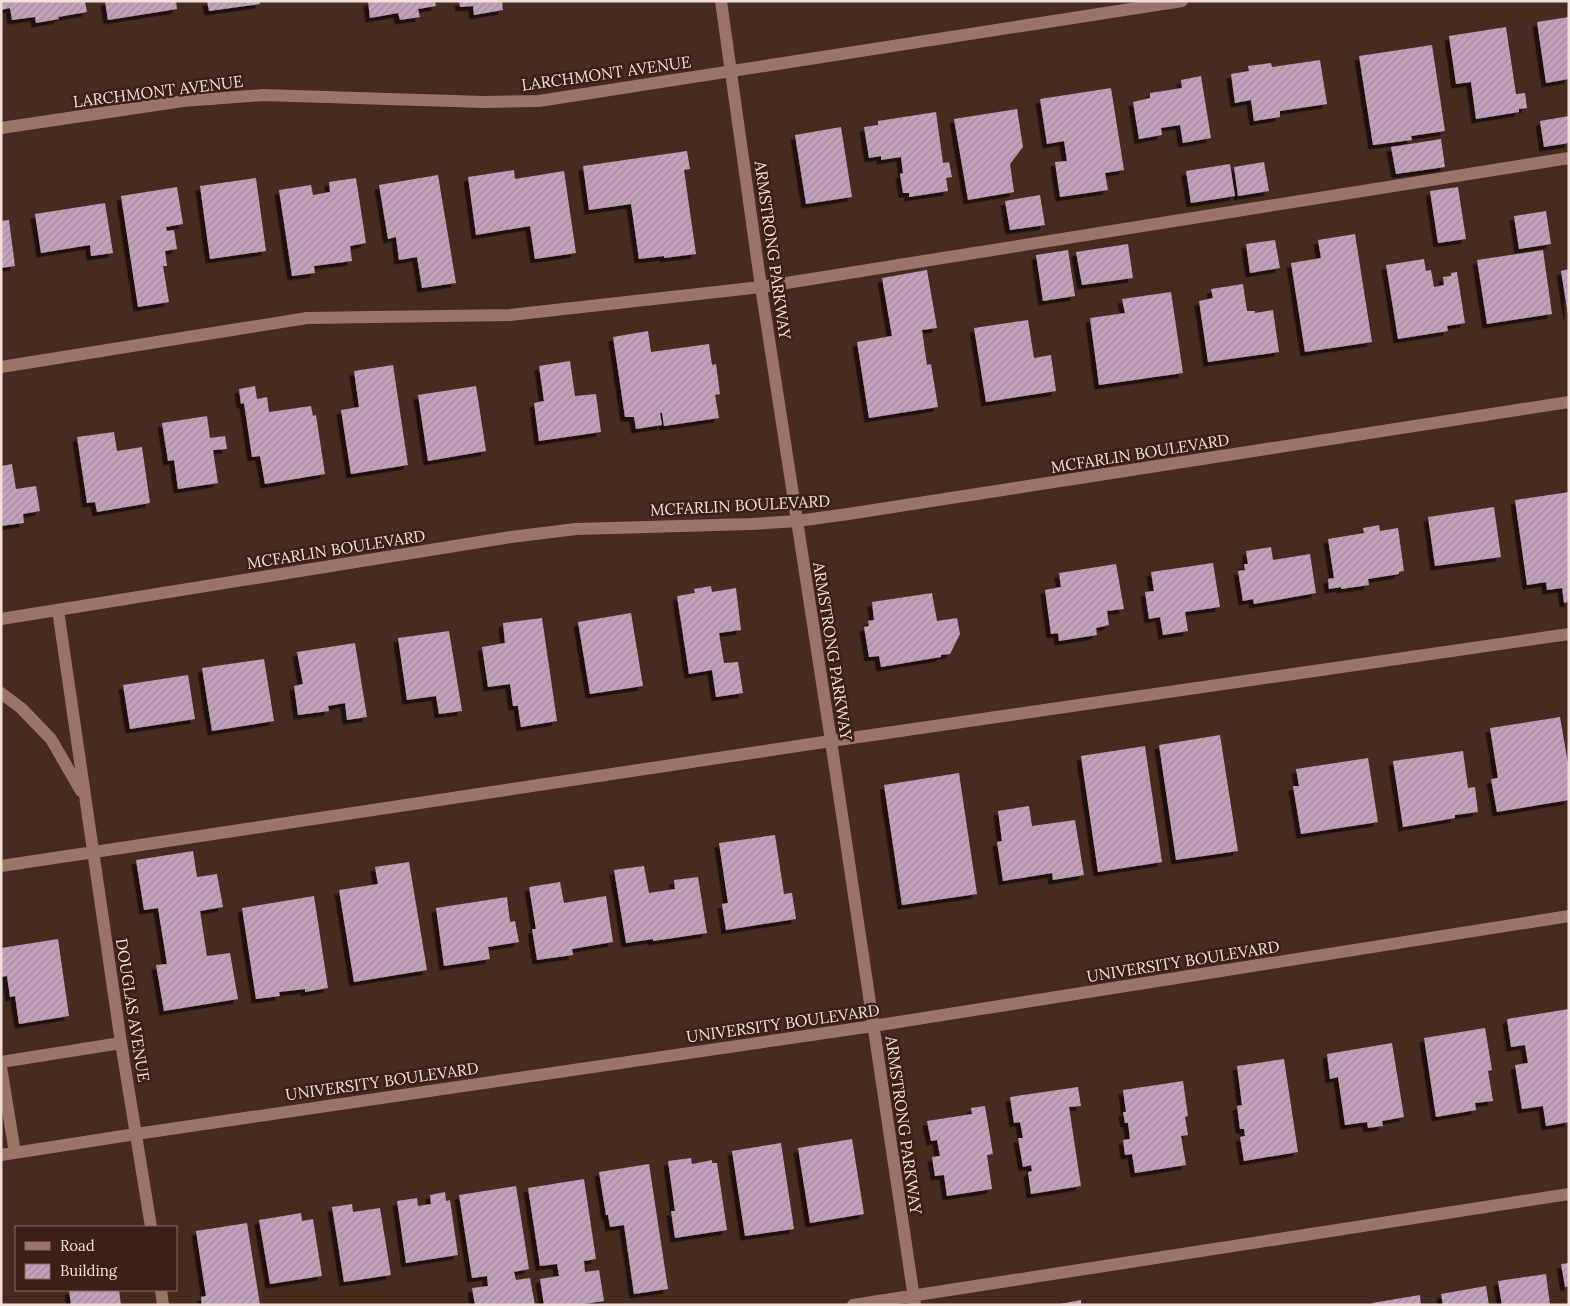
<svg xmlns="http://www.w3.org/2000/svg" width="1570" height="1306" font-family="Lora,serif">
<style>
.building{fill:url(#building-hatch);filter:url(#shadow)}
.lines{fill:none;stroke-linecap:round;stroke-linejoin:round}
.minor{stroke:#9a7469;stroke-width:12}
.labels{text-anchor:middle;stroke-width:5;stroke-linejoin:round;paint-order:stroke}
.street-label{font-size:16px;fill:#f2e0d8;stroke:#3b2115}
</style>
<defs>
<pattern id="building-hatch" width="6" height="6" patternUnits="userSpaceOnUse" patternTransform="scale(1.25)"><rect width="6" height="6" fill="#c1a1bc"/><path d="M-1 1l2-2M0 6l6-6M5 7l2-2" fill="none" stroke="#a38a9d"/></pattern>
<filter id="shadow"><feDropShadow dx="-4.5" dy="4.5" stdDeviation="0" flood-color="#0009"/></filter>
</defs>
<rect width="100%" height="100%" fill="#462b1f"/>
<path class="building" d="M1,1H85L87,12L58,17L59,19L36,23L35,17L12,20L10,8L1,10Z
M105,1H176L177,9L108,20Z
M207,1H260V4L209,11Z
M368,1H435L436,6L418,9L420,17L400,20L398,13L370,18Z
M459,1H502L503,10L474,15L473,6L460,7Z
M1569,17V79L1546,83L1537,22Z
M1506,27L1516,94L1525,93L1527,108L1519,109V112L1476,119L1471,82L1456,84L1449,36Z
M1432,45L1445,131L1411,136L1412,140L1373,145L1359,56Z
M1320,60L1327,104L1280,111V117L1254,121L1251,100L1235,103L1231,74L1249,71L1248,66L1271,63L1272,67Z
M1201,76L1211,138L1183,143L1180,125L1161,128L1162,135L1139,139L1133,102L1150,98V93L1182,88L1181,80Z
M1111,88L1124,170L1105,173L1108,190L1060,197L1055,162L1067,161L1064,141L1047,144L1040,99Z
M1017,109L1023,147L1010,164L1014,192L968,200L954,119Z
M936,112L943,163L949,162L952,177L946,178L948,191L909,197V193H903L900,174L903,173L901,157L881,160V156L869,158L864,127L878,125V121Z
M1569,116V143L1544,147L1540,121Z
M841,127L852,197L806,204L795,135Z
M1441,139L1445,167L1396,174L1391,147Z
M687,151L690,169L684,170L696,254L664,258V256L639,259L631,204L589,210L583,166Z
M1264,162L1269,191L1238,196L1234,167Z
M1230,164L1235,196L1191,203L1186,171Z
M514,170L515,179L564,171L576,253L535,259L530,226L476,235L468,177Z
M438,175L456,283L422,288L417,257L399,260L396,237L388,239L379,185Z
M256,178L266,251L210,259L200,186Z
M356,178L366,243L350,246L352,261L314,266L315,273L292,276L279,190L311,185L313,195L330,192L329,182Z
M177,187L183,224L166,227L167,231L174,230L177,249L165,251L167,266H163L169,302L138,307L121,196Z
M1458,187L1466,239L1438,243L1430,191Z
M1040,195L1045,225L1010,230L1005,201Z
M105,203L113,253L91,256L90,245L41,253L35,214Z
M1546,211L1551,244L1519,249L1514,216Z
M9,220L15,266L1,268V221Z
M1355,234L1372,342L1305,352L1291,263L1321,258L1318,240Z
M1275,240L1280,268L1250,273L1246,244Z
M1128,244L1133,278L1082,285L1076,252Z
M1068,250L1075,296L1043,301L1036,255Z
M1543,250L1552,314L1487,324L1477,260Z
M1424,259L1426,271L1431,270L1434,287L1444,285L1443,277L1451,276V273L1457,272L1465,323L1447,326L1448,331L1398,339L1386,265Z
M1569,269V315H1568L1561,271Z
M927,270L937,328L922,330L927,365L931,364L938,407L869,418L857,342L892,336L882,278Z
M1243,284L1247,311H1255V313L1273,310L1279,352L1208,362L1199,301L1213,298L1211,289Z
M1171,292L1183,373L1099,385L1090,318L1125,313L1122,299Z
M1028,320L1034,358L1051,355L1056,391L986,402L974,328Z
M648,331L651,352L709,344L712,365L716,364L720,394L715,395L719,418L664,426L662,413H660L662,425L636,429L634,417H625L613,337Z
M570,361L575,396L596,394L601,432L539,441L534,403L544,401L539,366Z
M393,365L408,465L351,474L341,410L359,407L354,371Z
M255,386L257,399L267,397L269,412L311,406L313,416L316,415L325,474L265,484L260,456L252,457L244,403L241,404L239,389Z
M476,386L486,451L428,461L418,395Z
M207,416L210,438L225,436L227,449L213,450L218,483L178,489L174,460L168,461L162,423Z
M114,432L117,451L142,447L150,503L97,512L95,502L87,503L77,437Z
M12,464L16,489L36,486L40,511L23,514L24,523L1,526V466Z
M1569,492V602L1564,603L1562,588L1547,590L1546,582L1527,585L1515,500Z
M1494,507L1501,557L1435,566L1428,517Z
M1379,525L1380,531L1398,528L1404,571L1399,572V574L1368,579L1369,585L1341,589V587L1329,589L1328,579L1334,578L1328,539L1364,533L1363,528Z
M1271,547L1273,560L1310,554L1316,593L1254,604L1253,599L1243,601L1238,571L1245,570L1244,564H1248L1246,551Z
M1213,563L1220,607L1185,612L1188,631L1163,635L1160,617L1149,619L1145,592L1154,591L1151,572Z
M1116,564L1124,609L1107,611L1109,625L1096,628L1097,635L1059,641L1058,633L1051,634L1045,590L1061,587L1059,573Z
M711,586L712,592L736,588L741,630L719,633L724,663L738,662L743,693L716,697L712,670L689,674L677,596L695,593L694,589Z
M932,593L937,621L957,618L960,634L950,654L941,655V657L881,667L879,656L869,657L864,627L869,626L868,621L874,620L872,602Z
M631,613L643,686L590,694L578,622Z
M542,618L557,721L521,727L518,706H513L510,684L488,687L482,647L505,643L503,623Z
M449,631L462,711L439,714L436,696L407,700L398,638Z
M355,643L367,717L347,720L345,703L328,706L329,711L298,715L294,686L303,684L297,652Z
M264,659L274,721L212,731L202,668Z
M188,675L195,719L130,729L123,685Z
M1560,717L1569,769V800L1497,812L1491,779L1498,778L1490,728Z
M1220,735L1238,851L1176,860L1159,745Z
M1145,746L1162,862L1098,872L1081,756Z
M1463,751L1468,788L1475,787L1478,812L1455,815V818L1403,827L1393,761Z
M1368,758L1378,822L1301,834L1293,786H1299L1296,769Z
M959,773L977,894L902,905L884,785Z
M1029,806L1032,826L1075,820L1084,875L1053,880L1052,873L1003,881L997,842L1002,841L998,811Z
M775,835L784,894L792,893L796,919L726,930L722,904L728,903L719,843Z
M193,851L197,877L217,874L223,907L200,911L207,956L230,953L238,999L164,1011L156,965L167,964L158,908L144,910L136,860Z
M409,862L427,970L354,982L339,890L378,884L375,867Z
M644,866L649,893L675,889L674,880L698,877L707,933L653,941V939L626,943L614,870Z
M560,882L564,903L606,896L613,942L572,949L573,955L537,960L532,929H536L529,887Z
M314,896L328,988L305,992V989L279,992L280,996L256,999L242,908Z
M507,897L510,922L515,921L519,942L488,947L490,959L444,966L436,908Z
M58,939L69,1016L19,1024L15,996L10,997L7,976L1,977V948Z
M1569,1009V1122L1546,1126L1543,1106L1522,1109L1515,1065L1528,1063L1525,1045L1511,1047L1507,1019Z
M1485,1028L1492,1070L1488,1071L1493,1101L1475,1103L1476,1110L1436,1117L1424,1038Z
M1392,1043L1404,1117L1382,1121L1383,1126L1368,1128L1367,1122L1345,1125L1338,1077L1330,1079L1327,1054Z
M1284,1059L1298,1152L1244,1161L1240,1137L1245,1136L1244,1129H1240L1237,1106L1242,1105L1237,1066Z
M1183,1081L1188,1116L1185,1117L1188,1135L1181,1136L1186,1165L1135,1173L1132,1154L1125,1155L1123,1140L1130,1139L1128,1123H1125L1123,1112H1126L1123,1090Z
M1078,1087L1081,1106L1069,1107L1081,1186L1031,1194L1028,1172L1032,1171L1031,1165L1023,1167L1018,1138H1023L1020,1122L1014,1123L1010,1097Z
M985,1106L993,1154L987,1155L992,1189L947,1196L944,1175L935,1176L932,1157L940,1156L937,1140L931,1141L927,1121L972,1114L971,1108Z
M852,1139L864,1214L810,1223L798,1148Z
M781,1143L794,1229L745,1236L732,1151Z
M691,1158L692,1164L712,1160V1163H717L727,1230L675,1238L671,1211H675L668,1161Z
M649,1164L668,1289L634,1294L624,1225L610,1227L608,1215H606L599,1172Z
M584,1179L596,1259L584,1261L585,1272L599,1270L604,1301L577,1305H544L540,1279L559,1276L557,1264L540,1266L528,1188Z
M516,1186L529,1269L514,1272L516,1280L530,1278L535,1305H475L472,1288L488,1286L487,1276L472,1278L459,1195Z
M445,1192L446,1201L450,1200L458,1255L406,1263L397,1201L417,1198L418,1206L431,1204L430,1195Z
M352,1204L353,1212L380,1208L391,1275L344,1282L332,1207Z
M301,1213L302,1221L313,1219L322,1276L270,1284L259,1220Z
M247,1223L260,1305H202L201,1297L206,1296L196,1231Z
M1569,1263V1286L1565,1287L1561,1264Z
M1546,1274L1550,1305H1502L1498,1281Z
M1486,1286L1489,1305H1443L1441,1294Z
M69,1290H119L121,1305H71Z
M1420,1295L1421,1305H1372V1303Z
M1081,1300V1305H1060V1304Z"/>
<g class="lines">
<path class="minor" d="M721,1L761,287L831,741L915,1305
M1,128L183,101L263,95L484,102L539,101L1182,1
M1,367L307,318L510,315L761,287L1569,158
M58,610L121,1043L151,1227
M1,619L511,537L576,529L751,524L797,521L848,514L1569,402
M1,693L21,708L51,739L81,791
M1,866L831,741L1569,634
M1,1062L121,1043
M1,1067L15,1153
M1,1155L136,1134L873,1026L1569,916
M161,1290L163,1305
M853,1305L1569,1194"/>
</g>
<g class="labels">
<g class="street-label">
<text transform="translate(606 73) rotate(-8)" y="6">LARCHMONT AVENUE</text>
<text transform="translate(158 91) rotate(-7)" y="6">LARCHMONT AVENUE</text>
<text transform="translate(773 250) rotate(82)" y="6">ARMSTRONG PARKWAY</text>
<text transform="translate(1140 453) rotate(-9)" y="6">MCFARLIN BOULEVARD</text>
<text transform="translate(740 505) rotate(-3)" y="6">MCFARLIN BOULEVARD</text>
<text transform="translate(336 549) rotate(-9)" y="6">MCFARLIN BOULEVARD</text>
<text transform="translate(833 651) rotate(81)" y="6">ARMSTRONG PARKWAY</text>
<text transform="translate(1183 961) rotate(-9)" y="6">UNIVERSITY BOULEVARD</text>
<text transform="translate(133 1010) rotate(81)" y="6">DOUGLAS AVENUE</text>
<text transform="translate(783 1023) rotate(-8)" y="6">UNIVERSITY BOULEVARD</text>
<text transform="translate(382 1081) rotate(-8)" y="6">UNIVERSITY BOULEVARD</text>
<text transform="translate(904 1125) rotate(82)" y="6">ARMSTRONG PARKWAY</text>
</g>
</g>
<rect width="1570" height="1306" fill="none" stroke="#f2e0d8" stroke-width="5"/>
<rect x="15" y="1226" width="162" height="65" fill="#3b2115" stroke="#846d63"/>
<rect x="25" y="1242" width="25" height="8" fill="#9a7469" stroke="#846d63"/>
<text x="60" y="1251" font-size="15" fill="#f2e0d8">Road</text>
<rect x="25" y="1264" width="25" height="15" fill="url(#building-hatch)" stroke="#846d63"/>
<text x="60" y="1276" font-size="15" fill="#f2e0d8">Building</text>
</svg>
